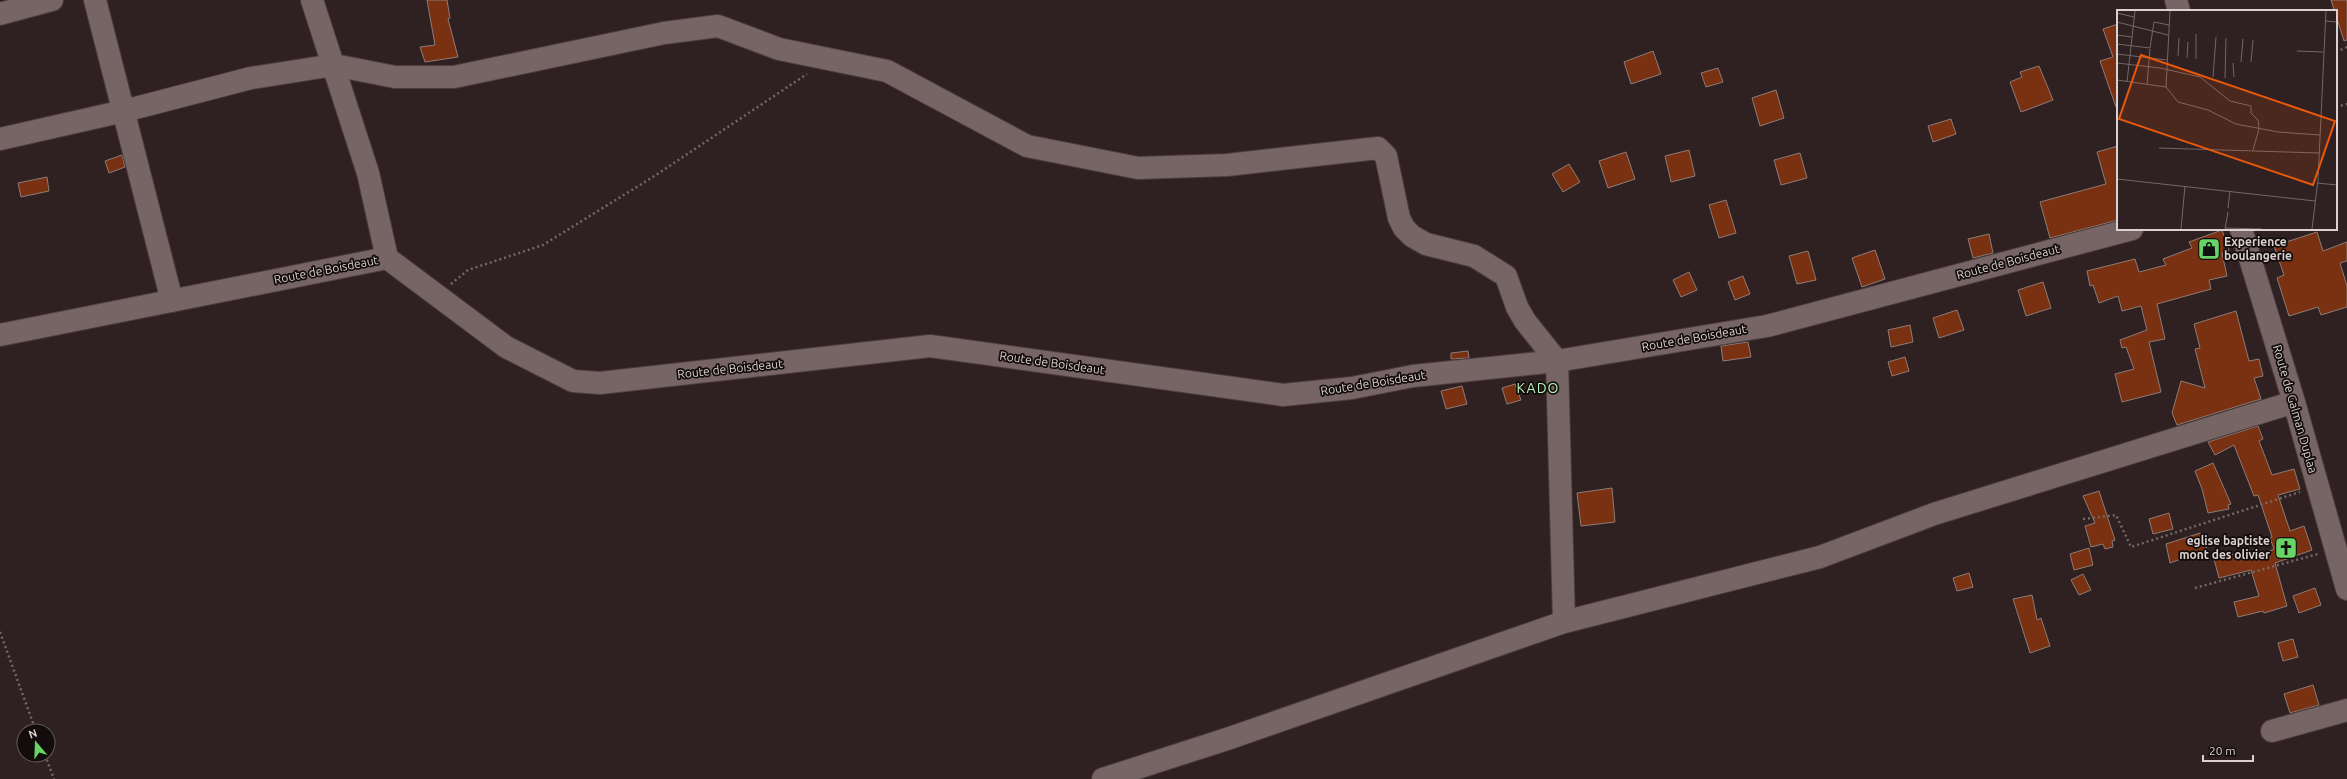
<svg xmlns="http://www.w3.org/2000/svg" width="2347" height="779" font-family="Ubuntu,sans-serif">
<style>
.building{fill:#793112;stroke:#8e7c76}
.lines{fill:none;stroke-linecap:round;stroke-linejoin:round}
.minor-casing{stroke:#4a3d3e;stroke-width:24}
.path{stroke:#756868;stroke-width:2.5;stroke-dasharray:2 3;stroke-linecap:butt}
.minor{stroke:#776465;stroke-width:22}
.labels{text-anchor:middle;stroke-width:3.5;stroke-linejoin:round;paint-order:stroke}
.poi-label{font-size:12px;font-weight:bold;fill:#dbd1d1;stroke:#130c0c;text-anchor:start}
.street-label{font-size:12px;fill:#dbd1d1;stroke:#130c0c}
.quarter-label{font-size:14px;letter-spacing:1px;fill:#bbf4b7;stroke:#130c0c}
.inset-road{fill:none;stroke:#746767;stroke-width:1}
.view{fill:#e8590c;fill-opacity:0.15;stroke:#e8590c;stroke-width:2}
.inset-edge{fill:none;stroke:#dbd1d1;stroke-width:2}
</style>
<rect width="100%" height="100%" fill="#2f2021"/>
<path class="building" d="M427,0H447L450,18L448,19L458,57L425,62L420,47L435,45Z
M2331,0H2347V40L2344,41Z
M2118,24V107H2116L2100,61L2113,57L2103,29Z
M1653,51L1661,74L1631,84L1624,62Z
M2039,66L2053,100L2021,112L2010,82L2022,77L2020,72Z
M1718,68L1723,82L1706,87L1701,73Z
M1776,90L1784,118L1760,126L1752,98Z
M1951,119L1956,134L1933,142L1928,126Z
M2118,146V220L2050,238L2040,202L2106,184L2097,152Z
M1689,150L1695,176L1671,182L1665,156Z
M1626,152L1635,179L1608,188L1599,161Z
M1800,153L1807,178L1781,185L1774,160Z
M122,155L125,167L109,173L105,161Z
M1569,164L1580,182L1563,192L1552,174Z
M47,177L49,191L21,197L18,183Z
M1726,200L1736,233L1719,238L1709,205Z
M2222,230L2229,251L2222,253L2227,276L2209,280L2211,289L2157,304L2165,339L2149,342L2161,392L2122,402L2115,374L2134,369L2126,347L2122,348L2120,340L2147,330L2141,306L2122,311L2118,296L2099,303L2093,285L2090,286L2087,271L2135,259L2139,272L2166,265L2163,259L2192,248L2189,242Z
M2317,232L2323,251L2347,242V261L2340,263L2347,286V307L2321,315L2318,307L2289,316L2277,278L2284,275L2274,246Z
M1989,234L1993,253L1973,258L1968,239Z
M1875,250L1885,279L1862,287L1852,258Z
M1808,251L1816,280L1797,284L1789,256Z
M1689,272L1697,290L1681,297L1673,280Z
M1743,276L1750,294L1735,300L1728,282Z
M2043,282L2051,308L2026,316L2018,290Z
M1957,310L1964,330L1939,338L1933,318Z
M2236,311L2249,361L2259,359L2263,376L2254,378L2261,399L2177,425L2172,413L2181,381L2205,388L2195,349L2200,348L2194,324Z
M1910,325L1913,342L1891,347L1888,330Z
M1748,342L1751,357L1723,361L1721,346Z
M1468,351L1469,358L1451,359V353Z
M1905,357L1909,371L1892,376L1888,362Z
M1515,384L1521,400L1507,404L1502,388Z
M1462,386L1467,404L1446,409L1441,391Z
M2258,426L2263,439L2259,441L2272,475L2294,469L2300,489L2278,495L2290,531L2304,526L2312,550L2275,563L2287,606L2264,613L2263,611L2238,617L2234,602L2259,596L2251,570L2219,578L2214,559L2250,550L2253,558L2274,549L2270,538L2272,537L2258,495L2254,496L2234,445L2215,455L2208,442Z
M2213,463L2231,504L2228,505L2229,509L2208,513L2202,489L2195,471Z
M1612,488L1615,522L1581,526L1577,493Z
M2099,491L2115,540L2112,541L2113,547L2105,549L2103,544L2091,547L2085,526L2095,523L2083,496Z
M2169,513L2173,529L2153,534L2149,519Z
M2200,533L2208,539L2206,550L2170,563L2166,544Z
M2089,548L2093,565L2074,570L2070,554Z
M1969,573L1973,587L1957,591L1953,578Z
M2083,574L2091,590L2079,595L2071,580Z
M2315,588L2321,605L2299,613L2293,596Z
M2032,595L2037,620L2041,618L2050,646L2030,653L2013,599Z
M2293,639L2298,657L2283,661L2278,643Z
M2313,685L2319,705L2290,713L2284,694Z"/>
<g class="lines">
<g class="minor-casing">
<path id="minor" d="M95,0L172,301
M312,0L368,173L387,258
M2176,0L2179,11
M0,14L52,0
M0,139L124,111L251,78L334,65L395,77H454L664,33L718,26L779,49L887,71L1027,146L1138,168L1227,165L1378,148L1386,156L1399,218L1404,228L1412,236L1426,244L1474,256L1506,276L1517,307L1525,321L1557,361L1564,622
M2241,229L2294,402L2347,589
M0,335L387,258L506,347L573,381L600,383L930,346L1283,395L1352,388L1413,376L1557,361L1767,326L2132,229
M2272,731L2347,710
M1103,779L1227,739L1564,622L1820,557L1934,514L2294,402"/>
</g>
<path class="path" d="M2336,52L2347,47
M2336,107L2347,104
M451,284L468,270L543,245L656,175L807,74
M2083,519L2116,515L2131,547L2300,492
M2195,588L2318,554
M0,632L36,731
M45,755L54,779"/>
<use href="#minor" class="minor"/>
</g>
<defs>
<g id="shop-square" transform="scale(1.15)"><rect x="-9" y="-9" width="18" height="18" rx="4" fill="#68d465" stroke="#130c0c"/><path d="M-5-2.5h2.3a2.7 3.5 0 0 1 5.4 0H5L5.5 6h-11ZM-1.5-2.5h3a1.5 2.3 0 0 0-3 0Z" fill="#111"/></g>
<g id="church-square" transform="scale(1.15)"><rect x="-9" y="-9" width="18" height="18" rx="4" fill="#68d465" stroke="#130c0c"/><path d="M-1.2-6h2.4v3.5h3.3v2.4h-3.3V6h-2.4V-.1h-3.3v-2.4h3.3Z" fill="#111"/></g>
</defs>
<g fill-rule="evenodd">
<use href="#shop-square" x="2209" y="249"/>
<use href="#church-square" x="2286" y="548"/>
</g>
<g class="labels">
<g class="poi-label">
<text x="2224" y="246">Experience<tspan x="2224" dy="14">boulangerie</tspan></text>
<text x="2270" y="545" text-anchor="end">eglise baptiste<tspan x="2270" dy="14">mont des olivier</tspan></text>
</g>
<g class="street-label">
<text transform="translate(2008 262) rotate(-15)" y="4">Route de Boisdeaut</text>
<text transform="translate(326 270) rotate(-11)" y="4">Route de Boisdeaut</text>
<text transform="translate(1694 338) rotate(-10)" y="4">Route de Boisdeaut</text>
<text transform="translate(1052 363) rotate(8)" y="4">Route de Boisdeaut</text>
<text transform="translate(730 369) rotate(-6)" y="4">Route de Boisdeaut</text>
<text transform="translate(1373 383) rotate(-9)" y="4">Route de Boisdeaut</text>
<text transform="translate(2295 409) rotate(74)" y="4">Route de Galman Duplaa</text>
</g>
<g class="quarter-label">
<text x="1538" y="393">KADO</text>
</g>
</g>
<g transform="translate(2117 10)">
<rect width="220" height="220" fill="#2f2021"/>
<path class="inset-road" d="M0,3L17,7M208,11L220,12M0,12L51,25M0,25L15,27M0,34L33,38L37,12L52,15M180,41L206,42M0,44L50,50M61,46L62,28M70,48L71,32M79,49V24M124,52L126,29M134,52L136,30M0,53L43,58L83,67L113,91L134,96V103L141,110L142,119L136,140M116,53L117,67M96,67L99,27M108,68L109,28M0,70L49,77L61,92L91,100L119,114L161,122L203,125M10,72L18,1M30,74L33,39M49,77L53,1M42,138L202,143M0,169L198,191M200,173L220,175M111,198L113,181M108,218L145,219M64,219L68,176M108,219L111,202M195,219L201,170L209,1"/>
<path class="view" d="M24,45L218,111L196,175L2,109Z"/>
<rect width="220" height="220" class="inset-edge"/>
</g>
<g transform="translate(36 743) rotate(341)"><circle r="19" fill="#130c0c" stroke="#635b5b"/>
<path d="M0-3L7 15L0 10L-7 15Z" fill="#68d465"/>
<text y="-6" font-size="11" font-weight="bold" text-anchor="middle" fill="#dbd1d1">N</text>
</g>
<path d="M2203 755v6h50v-6" fill="none" stroke="#dbd1d1" stroke-width="2"/>
<text x="2209" y="755" font-size="12" fill="#dbd1d1" stroke="#130c0c" stroke-width="3" paint-order="stroke">20 m</text>
</svg>
